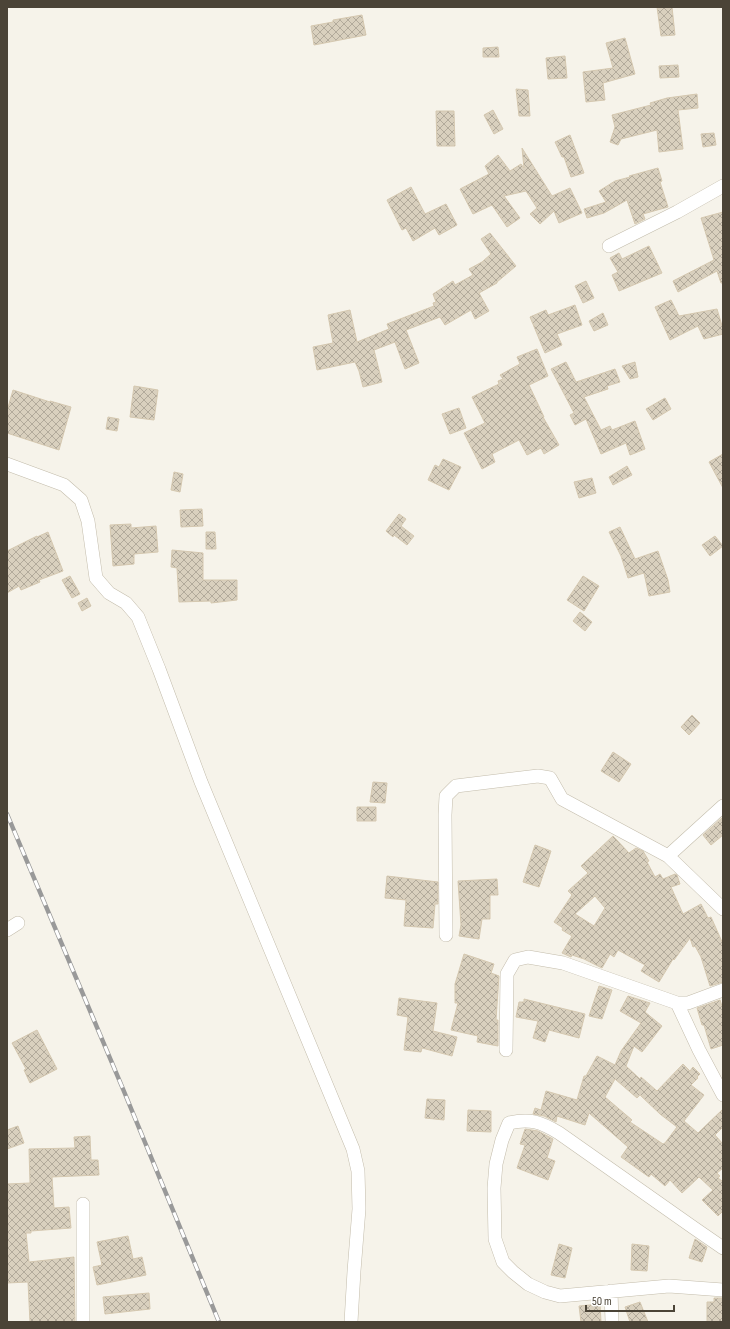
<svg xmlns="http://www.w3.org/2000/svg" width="730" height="1329" font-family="'Sofia Sans Condensed',sans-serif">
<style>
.building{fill:url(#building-cross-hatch);stroke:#d5c8b0;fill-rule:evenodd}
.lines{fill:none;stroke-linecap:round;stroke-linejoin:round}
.street-casing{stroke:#c3bcab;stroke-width:14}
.street{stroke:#fff;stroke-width:13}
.rail-casing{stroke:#999;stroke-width:4.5}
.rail{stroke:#fff;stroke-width:3;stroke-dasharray:9;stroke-linecap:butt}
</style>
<defs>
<pattern id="building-cross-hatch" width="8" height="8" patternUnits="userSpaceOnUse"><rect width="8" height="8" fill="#d9d0be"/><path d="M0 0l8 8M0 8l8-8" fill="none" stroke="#b2aa9b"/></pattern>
</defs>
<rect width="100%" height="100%" fill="#f6f3ea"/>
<path class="building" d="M657,7H672L675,35L661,36Z
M362,15L366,35L314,45L311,26L333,22V20Z
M625,38L635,74L603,83L605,100L586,102L583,72L613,68L606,43Z
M498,47L499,57H483V48Z
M565,56L567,78L548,79L546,58Z
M678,65L679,77L660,78L659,66Z
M516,89L528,90L530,116H519Z
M697,94L698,108L678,110L683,149L659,152L657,130L621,139L618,145L610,142L615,127L612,115L651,105L650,103L667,98Z
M493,110L503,129L494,134L484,115Z
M436,111H454L455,146H437Z
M714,133L716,145L703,147L701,134Z
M570,135L584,173L571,177L564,157H562L555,142Z
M522,148L552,196L570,188L582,213L559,223L554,211L540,224L530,214L537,208L526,191L504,196L520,218L507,227L492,205L473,214L460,189L489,174L485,166L498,155L510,171L521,164L524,168Z
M658,168L662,181L660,182L668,207L643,214L645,219L635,224L627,200L604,213L587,218L584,209L606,202L599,191L615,181L630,177L629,176Z
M411,187L425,214L446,204L457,225L439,235L435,228L413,241L406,228L402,230L387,200Z
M723,212V283H721L717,271L678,292L673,281L714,260L701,218Z
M490,233L516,266L497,282V283L479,293L489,311L475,319L471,310L445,325L440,317L406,330L419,363L405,369L395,342L374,350L382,382L363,387L359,371L355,362L317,370L313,347L333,343L328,315L350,310L357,342L389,329L387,324L434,306L433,303L436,302L433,294L453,281L455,285L473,275L469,269L482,262L491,254L481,239Z
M649,246L662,273L619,291L612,275L618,272L610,258L619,253L622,259Z
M586,281L594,298L583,303L575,286Z
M671,300L679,316L717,309L723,329V334L704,339L698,326L670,340L655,307Z
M575,305L582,325L557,334L562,345L545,353L530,317L546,310L548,315Z
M603,313L608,325L594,331L589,321Z
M537,349L548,376L529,385L544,417H543L559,445L544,454L541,448L527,455L519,440L492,454L495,462L482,469L464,433L485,423L472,397L499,384L498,381L503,379L500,375L520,364L517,357Z
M566,362L576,382L615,369L620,382L607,386L608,389L584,397L601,430L610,426L612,430L635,421L645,449L630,455L626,443L601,454L586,419L575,425L570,415L574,413L551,369Z
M635,362L638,377L630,379L622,366Z
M134,386L158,390L154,420L130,417Z
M13,390L50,402V401L71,407L59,450L7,433V411Z
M665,398L671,409L653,420L646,409Z
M459,408L466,428L450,434L442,414Z
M108,417L119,419L117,431L106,429Z
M723,454V488L709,462Z
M443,459L461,467L449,490L428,480L435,465L439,467Z
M627,466L632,475L613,485L609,477Z
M174,472L183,474L180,492L171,490Z
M592,478L596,493L579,498L574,482Z
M202,509L203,526L181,527L180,510Z
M399,514L406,519L401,526L414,536L407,545L394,535L393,537L386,531Z
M131,524V528L156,526L158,552L134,554V564L113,566L110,525Z
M620,527L635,559L658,551L668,580L670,592L649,596L644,573L628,578L621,556L609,532Z
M48,532L63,571L39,580L40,582L21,590L19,586L7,593V551L37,536V537Z
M206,532H215L216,549H206Z
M715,536L723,546L710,556L702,545Z
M172,550L203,553V580H237V600L211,603V601L179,602L177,568L171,567Z
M70,576L80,594L72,598L62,580Z
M583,576L599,586L584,611L567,600Z
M87,598L91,606L82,611L78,603Z
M580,612L592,622L585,631L573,621Z
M692,715L700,723L689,735L681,727Z
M613,752L631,764L619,782L601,771Z
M373,782L387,783L385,803L370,802Z
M357,807H376V821H357Z
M723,817V835L711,845L703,835Z
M613,836L629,853L636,848L643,851L649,861L647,862L655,877L660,874L663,879L675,874L677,875L680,884L671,887L683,914L701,904L708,918L711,917L723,944V982L710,986L701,957L695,946L693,947L690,938L674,960L673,959L659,982L641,971L645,965L618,950L614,957L610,954L602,968L584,959L572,955L571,957L562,953L572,936L562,930L563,928L554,922L572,895L568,891L588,873L581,866ZM595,896L605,908L594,926L575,914Z
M535,845L551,851L539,887L523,882Z
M387,876L438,882V904H435L433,928L404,926L406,900L385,898Z
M497,879L498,895H490V919H482L479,939L459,936L461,925L458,881Z
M464,954L494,964L491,973L499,976L496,1020H498V1046L477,1042L478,1036L451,1030L458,1003H455V984Z
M599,986L612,990L602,1019L589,1016Z
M628,996L650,1003L645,1012L662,1026L642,1052L634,1046L626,1066L640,1079L641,1077L657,1091L683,1064L690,1071L693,1067L700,1074L697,1077L698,1078L691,1085L704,1095L684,1121L698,1133L723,1109V1127L715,1135L723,1144V1168L717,1173L720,1176L718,1178L722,1181L723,1180V1211L718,1216L702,1200L713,1190L699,1177L682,1193L670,1180L665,1186L651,1174L649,1177L621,1157L628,1147L589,1113L585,1125L557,1116L556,1122L544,1116L533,1114L535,1108L541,1110L546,1091L577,1100L584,1076H586L597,1056L615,1065L621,1051L641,1023L620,1011ZM615,1079L637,1098L640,1095L660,1114L677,1127L665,1143L663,1144L630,1122L632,1120L605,1097Z
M399,998L437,1003L433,1031L457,1037L452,1056L422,1048L421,1052L404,1050L408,1017L397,1015Z
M524,999L585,1014L579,1038L549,1030L545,1042L533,1038L538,1021L516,1017L519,1002H524Z
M720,1000L723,1009V1045L711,1049L704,1025H702L697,1008Z
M37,1030L57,1069L30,1083L24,1070L26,1069L12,1043Z
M427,1099L445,1100L444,1120L425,1118Z
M468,1110L491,1111V1132L467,1131Z
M18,1126L24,1143L7,1149V1130Z
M525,1129L538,1131L553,1139L547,1158L555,1161L548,1180L517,1168L525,1145L520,1144Z
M90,1136L91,1160H98L99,1175L52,1177L54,1208L69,1207L71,1228L31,1231V1233H26L29,1262L74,1257L75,1322H30L28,1282L7,1283V1184L30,1183L29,1149L75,1148L74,1137Z
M128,1236L133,1259L142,1257L146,1275L97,1285L93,1267L102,1265L97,1242Z
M695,1239L707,1247L702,1262L689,1258Z
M559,1244L572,1248L565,1278L551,1275Z
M632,1244L649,1246L647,1271L631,1270Z
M149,1293L150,1309L105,1314L103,1297Z
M714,1298H723V1322H707V1302H714Z
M640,1302L648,1322H630L625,1307Z
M600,1304L601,1322H581L579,1306Z"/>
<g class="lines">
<g class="street-casing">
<path id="street" d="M609,246L677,212L723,186
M7,464L64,485L81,500L88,521L96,578L109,593L126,603L138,617L159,669L201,782L353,1149L358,1171L359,1209L354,1271L351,1322
M723,806L668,856L723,909
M7,930L18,923
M446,935L445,815L446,796L456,786L538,776L550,778L562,799L668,856
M677,1003L699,1050L723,1095
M506,1050L507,974L515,960L528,957L563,963L677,1003H688L723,990
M723,1248L694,1228L559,1133C541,1122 530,1118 509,1123L502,1140L496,1164L494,1188L495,1239L503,1262L513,1272L528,1284L545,1292L560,1296L669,1286L723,1290
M611,1291L612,1322
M83,1322V1204"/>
</g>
<use href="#street" class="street"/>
<g class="rail-casing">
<path id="rail" d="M7,814L123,1089L219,1322"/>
</g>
<use href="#rail" class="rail"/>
</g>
<rect width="730" height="1329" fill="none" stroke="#4b4437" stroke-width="16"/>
<path d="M586 1305v6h88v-6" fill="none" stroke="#4b4437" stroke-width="2"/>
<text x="592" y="1305" font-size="12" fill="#4b4437" stroke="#ffffff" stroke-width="3" paint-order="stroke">50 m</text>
</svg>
